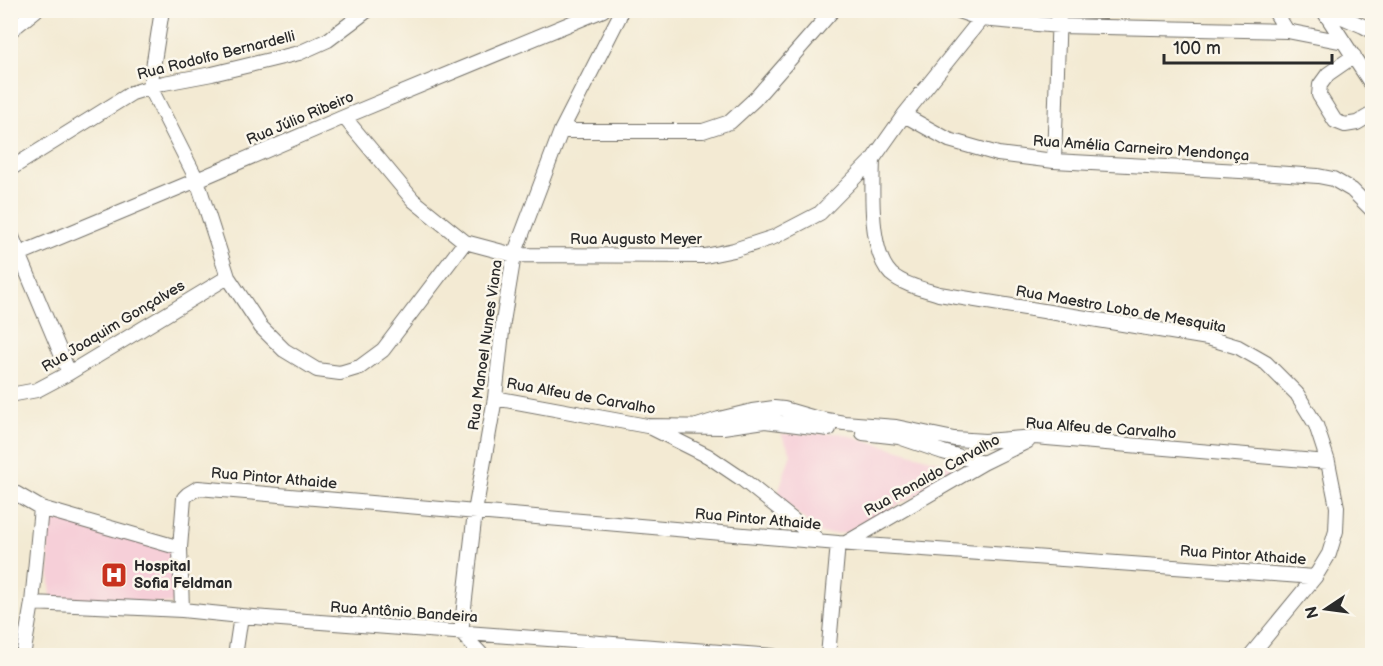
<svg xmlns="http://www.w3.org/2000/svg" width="1383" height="666" font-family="'Balsamiq Sans',sans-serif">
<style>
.built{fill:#f6cfd8}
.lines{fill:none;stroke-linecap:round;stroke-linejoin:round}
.minor-casing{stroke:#716e66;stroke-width:16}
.minor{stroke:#fff;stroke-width:14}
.labels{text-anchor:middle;stroke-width:5;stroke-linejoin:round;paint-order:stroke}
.street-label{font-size:15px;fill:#2b2b2b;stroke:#fbf7ec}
.poi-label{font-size:15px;font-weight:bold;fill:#2b2b2b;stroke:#fbf7ec;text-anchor:start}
</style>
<rect width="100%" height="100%" fill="#fbf7ec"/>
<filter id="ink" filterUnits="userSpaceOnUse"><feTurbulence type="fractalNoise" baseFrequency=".0167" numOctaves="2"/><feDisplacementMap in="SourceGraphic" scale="12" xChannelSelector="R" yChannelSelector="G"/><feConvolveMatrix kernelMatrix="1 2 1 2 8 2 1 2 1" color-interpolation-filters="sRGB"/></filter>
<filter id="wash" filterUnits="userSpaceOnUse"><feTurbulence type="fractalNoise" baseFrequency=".008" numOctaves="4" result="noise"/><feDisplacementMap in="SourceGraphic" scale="24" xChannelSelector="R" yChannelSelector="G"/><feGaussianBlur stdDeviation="1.35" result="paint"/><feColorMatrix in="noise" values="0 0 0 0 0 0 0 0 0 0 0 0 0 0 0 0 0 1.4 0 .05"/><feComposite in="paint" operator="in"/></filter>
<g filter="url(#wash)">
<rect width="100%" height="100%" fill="#f3ead3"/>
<path class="built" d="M840,433L966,469L845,533L821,534L777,496L791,453L781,434Z
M46,513L177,550L179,604L51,600Z"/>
</g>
<g filter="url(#ink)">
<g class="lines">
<g class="minor-casing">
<path id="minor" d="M162,10L150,87L197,180L228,277L261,327L284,350L317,370L340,373L360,367L383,350L465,242
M955,10L981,19L1059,26L1287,31L1344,42
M1274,10L1287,31
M1323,10L1372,85
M1326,10L1363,26L1372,31
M10,31L36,10
M1354,56L1328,74L1320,85L1319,95L1335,121L1345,125L1357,123L1372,114
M904,115L949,140L998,154L1054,161L1259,172L1318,176L1333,179L1352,190L1372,210
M344,117L413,200L465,242L514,255L705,256L734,250L774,237L820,213L873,159L904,115L981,19
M561,131H703L730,122L755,99L833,10
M873,159C872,189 869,252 891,274C904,285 923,289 939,294L1208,338L1238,347L1266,363L1297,394L1316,425L1328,462L1337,507L1336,531L1329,554L1315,577L1250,656
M1054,161L1059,10
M10,169L132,93L164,83L212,74L299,53L328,40L368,10
M10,232L69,373
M10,258L197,180L344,117L603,10
M10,395L37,390L69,373L228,277
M495,398L647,426L723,427L765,421L829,429
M697,426L719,419L752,411L774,408L784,409L815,418L844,423L896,427L954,439L985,441L1035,437L1328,462
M652,428L708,456L742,479L818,540
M863,433L899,437L943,452L983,463
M10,490L41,508L180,548
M846,543L983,463L1028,441
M32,603L182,610L241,616L773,656
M182,610L180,548L184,498L188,494L198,488L838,543L1315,577
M461,633L475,512L495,398L503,322L514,255L561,131L619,17L620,10
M461,633L483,656
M23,656L32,603L41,508
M235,656L241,616
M828,656L838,543"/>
</g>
<use href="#minor" class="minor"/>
</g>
</g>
<defs>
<g id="hospital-square" transform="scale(1.35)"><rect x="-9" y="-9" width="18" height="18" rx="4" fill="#c8321e" stroke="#fbf7ec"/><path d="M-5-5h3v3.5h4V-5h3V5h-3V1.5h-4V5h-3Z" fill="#fff"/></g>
</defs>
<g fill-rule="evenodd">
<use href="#hospital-square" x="114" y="575"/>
</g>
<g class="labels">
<g class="street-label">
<text transform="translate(216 55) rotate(-14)" y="5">Rua Rodolfo Bernardelli</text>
<text transform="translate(300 118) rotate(-23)" y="5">Rua Júlio Ribeiro</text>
<text transform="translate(1141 148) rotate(4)" y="5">Rua Amélia Carneiro Mendonça</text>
<text x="636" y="244">Rua Augusto Meyer</text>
<text transform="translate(1121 309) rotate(10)" y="5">Rua Maestro Lobo de Mesquita</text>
<text transform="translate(113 326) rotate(-31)" y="5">Rua Joaquim Gonçalves</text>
<text transform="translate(485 345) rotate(-82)" y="5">Rua Manoel Nunes Viana</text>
<text transform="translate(581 396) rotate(10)" y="5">Rua Alfeu de Carvalho</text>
<text transform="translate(1101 428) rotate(4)" y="5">Rua Alfeu de Carvalho</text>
<text transform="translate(932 475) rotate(-29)" y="5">Rua Ronaldo Carvalho</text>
<text transform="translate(274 478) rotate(5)" y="5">Rua Pintor Athaide</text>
<text transform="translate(758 519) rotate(5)" y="5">Rua Pintor Athaide</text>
<text transform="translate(1243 555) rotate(4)" y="5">Rua Pintor Athaide</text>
<text transform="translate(404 612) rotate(4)" y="5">Rua Antônio Bandeira</text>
</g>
<g class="poi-label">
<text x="134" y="571">Hospital<tspan x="134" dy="17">Sofia Feldman</tspan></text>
</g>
</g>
<rect width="1383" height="666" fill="none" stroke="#fbf7ec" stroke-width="36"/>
<g transform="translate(1326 609) rotate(257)" stroke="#fbf7ec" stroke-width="4.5" paint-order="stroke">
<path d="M0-4.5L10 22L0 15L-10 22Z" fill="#2b2b2b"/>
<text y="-9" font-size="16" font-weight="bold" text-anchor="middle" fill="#2b2b2b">N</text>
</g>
<path d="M1164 54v9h168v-9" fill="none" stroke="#2b2b2b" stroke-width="3"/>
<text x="1173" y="54" font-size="18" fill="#2b2b2b" stroke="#fbf7ec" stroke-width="4.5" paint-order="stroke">100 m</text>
</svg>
